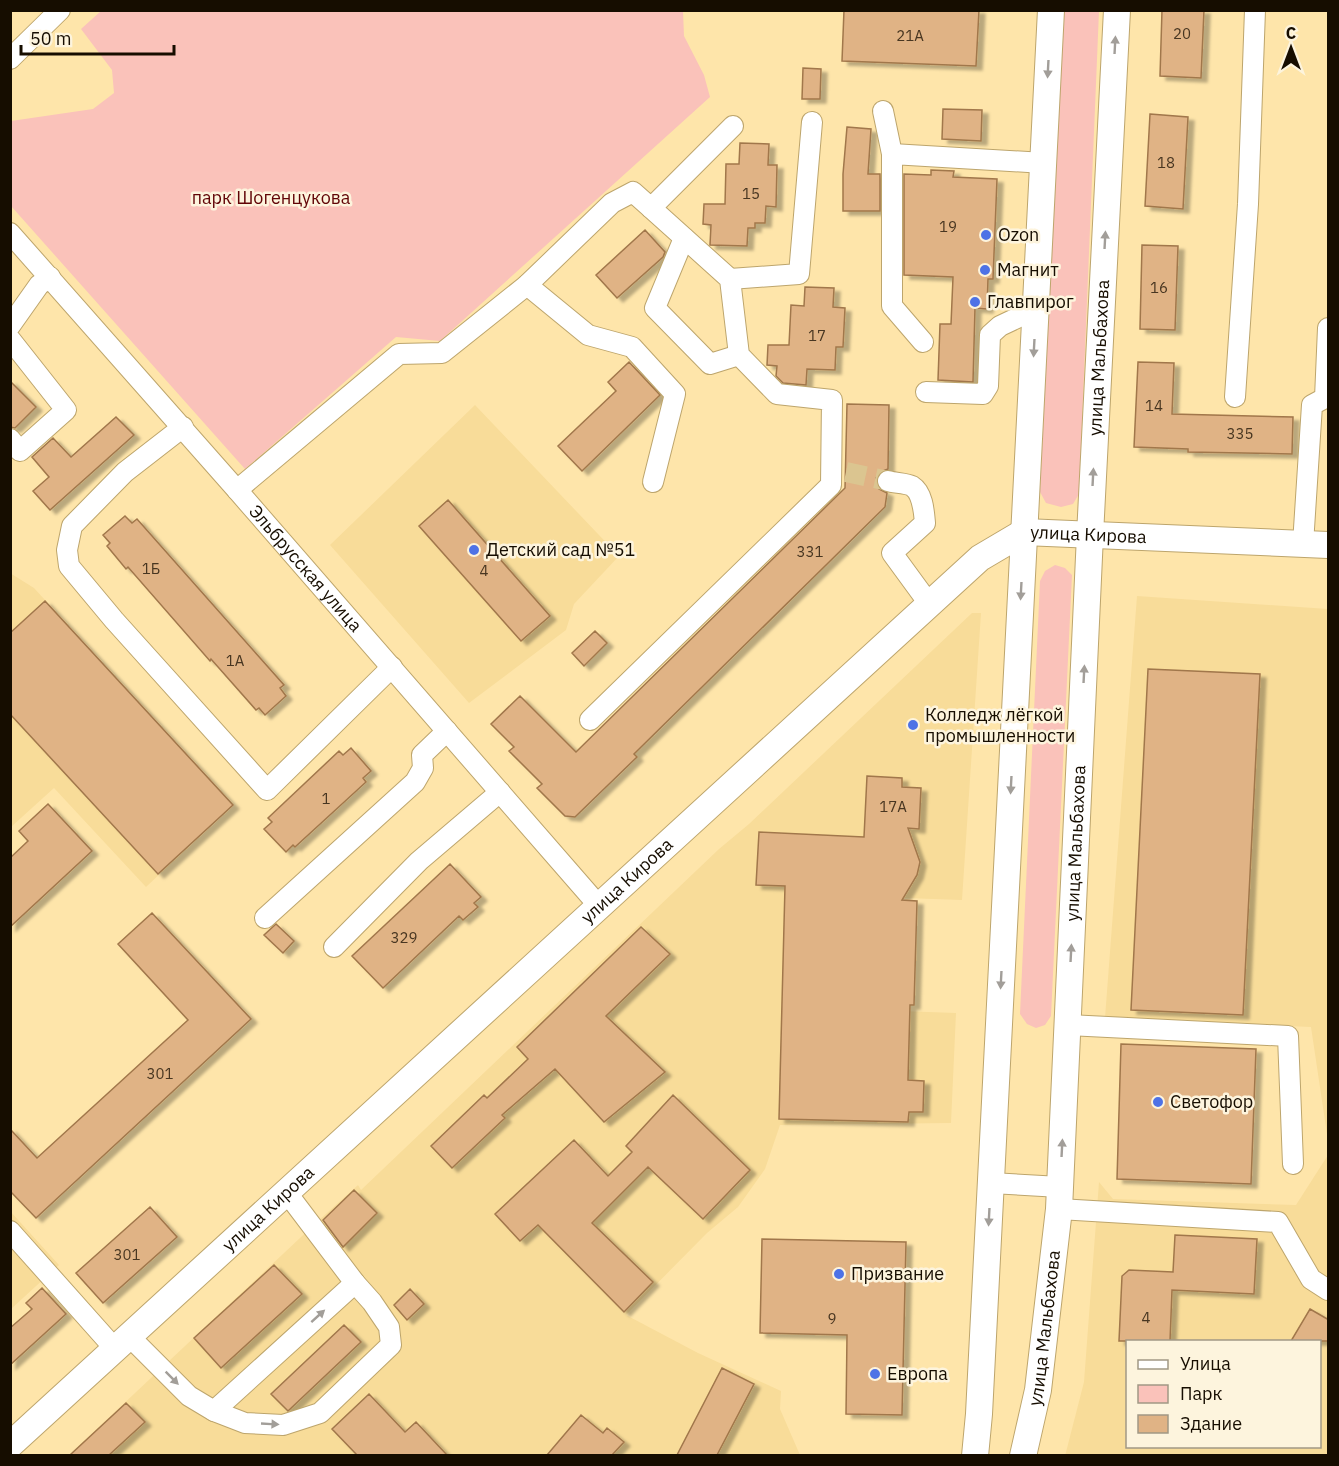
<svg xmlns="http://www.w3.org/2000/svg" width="1339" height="1466" font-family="'IBM Plex Sans',sans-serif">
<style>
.built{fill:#f8dc99;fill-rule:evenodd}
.green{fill:#fac2ba}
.building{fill:#e0b385;stroke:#a1774b;stroke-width:1.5;filter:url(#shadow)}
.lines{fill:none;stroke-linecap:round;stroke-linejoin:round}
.minor-tunnel{stroke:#dbc590;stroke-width:20;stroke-dasharray:20 10;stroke-linecap:butt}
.minor-casing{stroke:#bda56c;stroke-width:22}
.major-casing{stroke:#bda56c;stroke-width:28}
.minor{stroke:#fff;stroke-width:20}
.major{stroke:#fff;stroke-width:26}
.oneway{fill:#a29e99}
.poi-dot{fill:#4e72e6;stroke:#fdf4dd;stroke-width:2}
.labels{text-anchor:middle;stroke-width:5;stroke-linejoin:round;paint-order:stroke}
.number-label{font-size:15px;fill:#483621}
.park-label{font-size:18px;fill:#610406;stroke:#fdf4dd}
.poi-label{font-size:18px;fill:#160d00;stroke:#fdf4dd;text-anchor:start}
.street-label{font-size:18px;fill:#160d00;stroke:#fdf4dd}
</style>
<defs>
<filter id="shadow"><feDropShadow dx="6" dy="4" stdDeviation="1.5" flood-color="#0004"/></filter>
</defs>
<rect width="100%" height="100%" fill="#fee5aa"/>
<path class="built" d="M475,405L619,556L574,604L566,630L469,703L330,545Z
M10,573L34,588L233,805L146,887L54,788L11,827Z
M1137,596L1328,609V1141L1311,1027L1105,1018Z
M972,613H981L962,900L848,896L844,1009L956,1013L951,1123L780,1125L765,1169L738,1207L707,1233L626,1315L698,1353L781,1391L780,1409L800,1455L68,1456L317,1222L358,1185L361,1190L719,849L749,824Z
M1328,1155V1455L1065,1456L1084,1382L1099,1182L1113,1199L1296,1205ZM1128,1342H1320V1446H1128Z
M10,1211L59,1265L11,1309H10Z"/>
<path class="green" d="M101,11H683L684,36L704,75L710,97L440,341L396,337L245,469L11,206V121L93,109L114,93L112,70L81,29Z
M1063,11H1099L1079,494L1073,504L1061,507L1046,503L1040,492Z
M1055,565L1065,568L1072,575L1051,1016L1045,1025L1036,1028L1027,1024L1020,1014L1040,581L1045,571Z"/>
<path class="building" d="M844,10H979L976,66L842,61Z
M1162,10H1204L1201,78L1160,76Z
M803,68L821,69L820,99H802Z
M943,109L982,110L981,141L942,139Z
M1150,114L1188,117L1183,209L1145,206Z
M847,127L871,129L868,174H880V211H843V174Z
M740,143L769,144L768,165H777L776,207L766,206L765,223H755V228H748L747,246L710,245L711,225L703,224L704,204H725L726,164H739Z
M931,170L954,171L953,177L997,179L993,279H988L987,309L975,308L973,382L938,380L940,324H951L953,277L904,275V174L931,175Z
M645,230L665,252L663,257L617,298L596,275Z
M1142,245L1178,246L1175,330L1140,329Z
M805,287L834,288L833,307L845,308L843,347H836L835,370L807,369L806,385L783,383L776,376L777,366L767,365L768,345H789L791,305L804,306Z
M629,362L660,395L582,471L558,446L616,391L608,382Z
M1138,362L1174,363L1172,414L1293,417L1292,454L1188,452V449L1134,447Z
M10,381L36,407L15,428L10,427Z
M847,404L889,405L888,469L880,472L876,478L879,489L887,493L885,507L634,754L637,757L575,817L565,816L537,788L542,784L509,751L514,747L491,724L520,696L576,752L845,488Z
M116,417L134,435L50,510L33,491L49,477L32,457L53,438L71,457Z
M448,500L550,616L521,641L419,526Z
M125,516L132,523L137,519L284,685L280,688L286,696L265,715L259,708L256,710L211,659L210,661L128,567L126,569L107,546L110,543L103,535Z
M45,601L233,805L158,874L10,714V633Z
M595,631L607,643L584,666L572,653Z
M1148,669L1260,674L1243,1015L1131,1010Z
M351,748L371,771L363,778L366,782L295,847L293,845L286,852L264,829L272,822L268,818L339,751L343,755Z
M867,776L902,778V787L921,788L919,829L908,828L920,862L917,875L902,900L917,901L914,1005H910L908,1080L924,1081L923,1112H909L908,1122L779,1119L785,886L756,885L759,832L864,837Z
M48,804L92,851L10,927V858L28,841L19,831Z
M450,864L481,897L474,903L478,907L463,920L459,916L383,988L352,956Z
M152,913L251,1019L36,1218L10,1191V1129L37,1158L188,1020L118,944Z
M276,924L294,941L283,953L264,935Z
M641,927L670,954L606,1016L665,1072L604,1122L555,1069L502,1115L505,1118L452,1168L431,1146L484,1095L487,1098L528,1059L517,1047Z
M1121,1044L1256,1049L1251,1184L1117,1179Z
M673,1095L750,1170L703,1219L648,1167L592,1223L653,1282L624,1312L538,1225L520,1241L495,1214L574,1140L608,1176L632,1152L626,1146Z
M354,1190L377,1213L343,1247L323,1220Z
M150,1207L177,1237L103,1303L76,1273Z
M1175,1235L1257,1239L1254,1294L1172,1290L1170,1341H1119L1122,1276L1129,1270L1173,1272Z
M762,1239L906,1242L902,1415L846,1414L847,1335L760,1333Z
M274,1265L302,1294L221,1368L194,1338Z
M42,1288L66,1314L10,1365V1328L32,1309L26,1303Z
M410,1289L424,1304L407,1320L394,1305Z
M1310,1309L1329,1320V1341H1291Z
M344,1325L361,1342L288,1411L271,1394Z
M722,1368L754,1384L717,1455H677Z
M369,1394L405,1432L416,1422L447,1455H357L332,1429Z
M126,1403L145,1422L109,1455H70Z
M581,1415L603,1433L607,1428L624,1442L612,1455H547Z"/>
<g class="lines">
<path class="minor-tunnel" d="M846,472L888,481"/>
<g class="minor-casing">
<g id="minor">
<path d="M10,59L60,10"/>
<path d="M883,111L892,154"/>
<path id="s1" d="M10,233L237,490L599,906"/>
<path d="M684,238L655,308L710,364L739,355"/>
<path d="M730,279L799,274L812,122"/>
<path d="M527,285L588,335L632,347L675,394L653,482"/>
<path d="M10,326L39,285L50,277"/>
<path d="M10,339L66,410L20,451L10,439"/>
<path d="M923,342L892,306V154L1044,163"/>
<path d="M926,392L983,394L988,386L990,335L1000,326L1036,309"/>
<path d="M1235,397L1248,204L1255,10"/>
<path d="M183,427L125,472L72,526L67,550L69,566L114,620L267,790L392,667"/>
<path d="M888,481C894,483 906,483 912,486C923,493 924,512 925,523L892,553L930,605"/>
<path d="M237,490L399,354L442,353L527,285L612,203L633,192L651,208L733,126"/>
<path d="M1303,544L1312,405L1325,398L1328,328"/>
<path d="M590,720L831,485L832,400L777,394L739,355L730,279L651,208"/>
<path d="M265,918L415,782L423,768L422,755L447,731"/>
<path d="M334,947L419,861L500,792"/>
<path d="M1068,1025L1288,1036L1293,1164"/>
<path d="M991,1183L1060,1187"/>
<path d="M1059,1209L1278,1222L1311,1279L1328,1290"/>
<path d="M10,1231L116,1350"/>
<path d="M130,1337L189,1396L214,1411L355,1283L287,1193"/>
<path d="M214,1411L245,1423L283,1425L320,1413L391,1345L389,1327L372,1302L355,1283"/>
</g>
</g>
<g class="major-casing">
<g id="major">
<path id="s2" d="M10,1445L980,558L1024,532L1328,545"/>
<path d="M975,1456L979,1414L1051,10"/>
<path id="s3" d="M1023,1456L1038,1390L1059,1209L1090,535L1117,10"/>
</g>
</g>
<use href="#minor" class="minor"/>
<use href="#major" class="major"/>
</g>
<defs><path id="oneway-solid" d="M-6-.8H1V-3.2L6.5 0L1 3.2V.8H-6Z" transform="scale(1.5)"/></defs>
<g class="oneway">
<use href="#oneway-solid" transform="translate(1115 45) rotate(-87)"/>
<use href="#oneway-solid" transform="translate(1048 69) rotate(93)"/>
<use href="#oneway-solid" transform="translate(1105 240) rotate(-87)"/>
<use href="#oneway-solid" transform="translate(1034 348) rotate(93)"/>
<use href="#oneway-solid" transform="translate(1093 477) rotate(-87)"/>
<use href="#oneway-solid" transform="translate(1021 591) rotate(93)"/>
<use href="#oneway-solid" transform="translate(1084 674) rotate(-87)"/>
<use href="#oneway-solid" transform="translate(1011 785) rotate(93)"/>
<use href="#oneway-solid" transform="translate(1071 953) rotate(-87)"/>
<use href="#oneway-solid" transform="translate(1001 980) rotate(93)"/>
<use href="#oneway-solid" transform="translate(1062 1148) rotate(-87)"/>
<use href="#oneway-solid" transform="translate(989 1217) rotate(93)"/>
<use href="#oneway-solid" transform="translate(318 1316) rotate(-42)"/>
<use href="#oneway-solid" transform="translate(172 1378) rotate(45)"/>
<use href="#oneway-solid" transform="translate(270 1424) rotate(3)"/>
</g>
<g class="poi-dot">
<circle cx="986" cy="235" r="6"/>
<circle cx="985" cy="270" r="6"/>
<circle cx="975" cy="302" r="6"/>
<circle cx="474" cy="550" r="6"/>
<circle cx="913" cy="725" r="6"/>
<circle cx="1158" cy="1102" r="6"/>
<circle cx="839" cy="1274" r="6"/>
<circle cx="875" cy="1374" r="6"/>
</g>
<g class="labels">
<g class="number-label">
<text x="1182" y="39">20</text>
<text x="910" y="41">21А</text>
<text x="1166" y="168">18</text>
<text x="751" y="199">15</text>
<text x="948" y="232">19</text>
<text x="1159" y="293">16</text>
<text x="817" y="341">17</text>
<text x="1154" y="411">14</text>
<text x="1240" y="439">335</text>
<text x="810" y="557">331</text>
<text x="151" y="574">1Б</text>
<text x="484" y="576">4</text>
<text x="235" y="666">1А</text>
<text x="326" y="804">1</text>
<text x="893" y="812">17А</text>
<text x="404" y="943">329</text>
<text x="160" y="1079">301</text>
<text x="127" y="1260">301</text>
<text x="1146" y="1323">4</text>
<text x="832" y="1324">9</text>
</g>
<g class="park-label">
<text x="271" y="204">парк Шогенцукова</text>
</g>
<g class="poi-label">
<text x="998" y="241">Ozon</text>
<text x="997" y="276">Магнит</text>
<text x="987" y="308">Главпирог</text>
<text x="486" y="556">Детский сад №51</text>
<text x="925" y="721">Колледж лёгкой<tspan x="925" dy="21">промышленности</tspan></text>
<text x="1170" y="1108">Светофор</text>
<text x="851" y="1280">Призвание</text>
<text x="887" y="1380">Европа</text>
</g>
<g class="street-label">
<text dy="6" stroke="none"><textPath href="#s3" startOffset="1102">улица Мальбахова</textPath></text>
<text dy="6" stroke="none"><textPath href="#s2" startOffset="1430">улица Кирова</textPath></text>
<text dy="6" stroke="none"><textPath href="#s1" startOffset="447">Эльбрусская улица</textPath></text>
<text dy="6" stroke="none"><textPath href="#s3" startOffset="616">улица Мальбахова</textPath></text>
<text dy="6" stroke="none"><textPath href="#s2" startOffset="836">улица Кирова</textPath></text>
<text dy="6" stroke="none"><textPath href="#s2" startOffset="350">улица Кирова</textPath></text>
<text dy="6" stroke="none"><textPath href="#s3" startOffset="130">улица Мальбахова</textPath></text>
</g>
</g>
<rect width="1339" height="1466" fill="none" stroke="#160d00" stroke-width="24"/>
<rect x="1126" y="1340" width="195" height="108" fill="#fdf4dd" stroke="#a19885" stroke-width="1.5"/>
<rect x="1138" y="1360" width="30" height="9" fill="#ffffff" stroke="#a19885" stroke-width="1.5"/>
<text x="1180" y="1370" font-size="18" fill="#160d00">Улица</text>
<rect x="1138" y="1385" width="30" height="18" fill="#fac2ba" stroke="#a19885" stroke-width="1.5"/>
<text x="1180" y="1400" font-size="18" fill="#160d00">Парк</text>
<rect x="1138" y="1415" width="30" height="18" fill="#e0b385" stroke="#a19885" stroke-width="1.5"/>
<text x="1180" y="1430" font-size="18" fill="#160d00">Здание</text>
<g transform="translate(1291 48)" stroke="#fdf4dd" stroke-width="4.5" paint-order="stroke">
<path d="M0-4.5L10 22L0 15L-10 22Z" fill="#160d00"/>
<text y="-9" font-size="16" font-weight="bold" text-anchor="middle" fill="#160d00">С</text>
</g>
<path d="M21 45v9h153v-9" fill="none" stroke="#160d00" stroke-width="3"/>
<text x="30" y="45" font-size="18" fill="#160d00" stroke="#fdf4dd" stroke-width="4.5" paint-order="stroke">50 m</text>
</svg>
